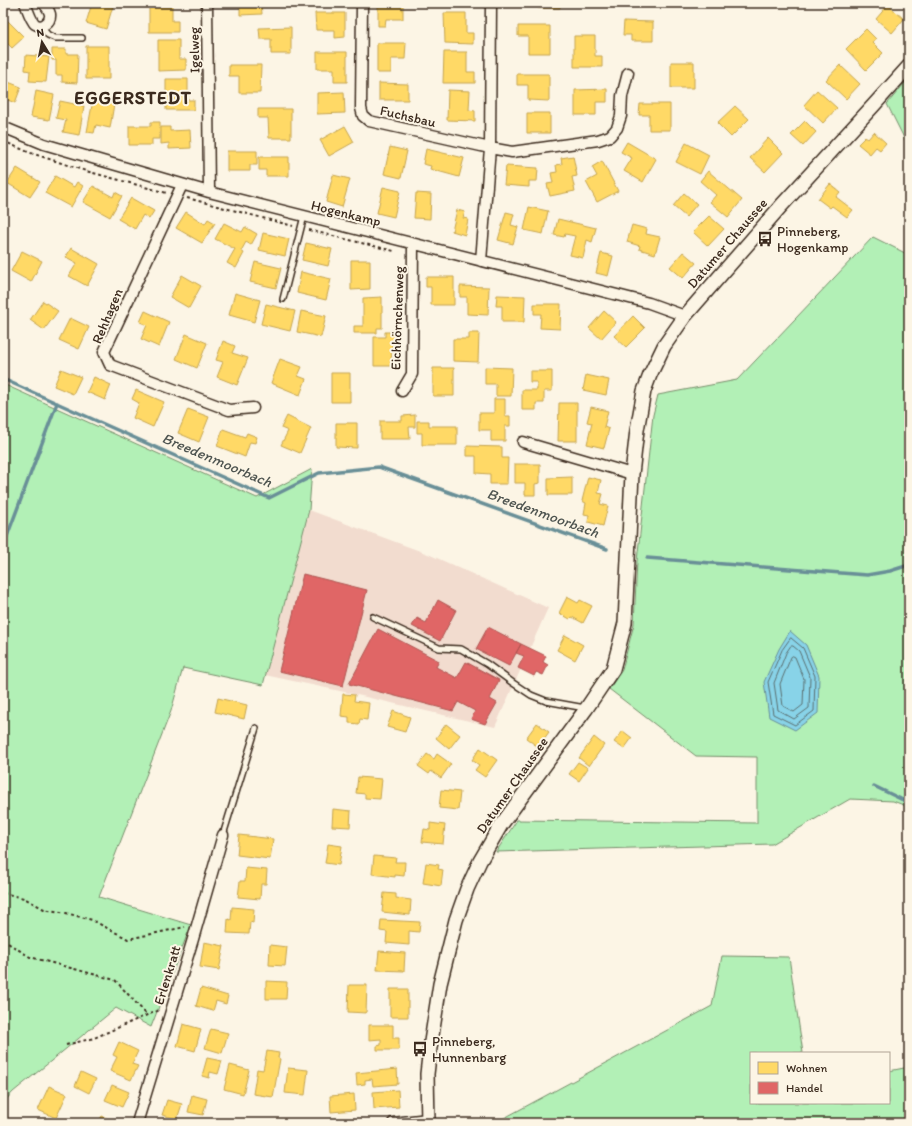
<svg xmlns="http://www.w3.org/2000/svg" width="912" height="1126" font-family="Itim,sans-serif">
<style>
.built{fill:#f2dccf}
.green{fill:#b2f0b6;stroke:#768d6a}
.water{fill:#88d3e8;stroke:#698f97}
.homes{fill:#ffd966;stroke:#c4a450}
.shops{fill:#e06666;stroke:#ae5450}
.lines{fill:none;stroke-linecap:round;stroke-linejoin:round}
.shore{stroke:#5a6e6f;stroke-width:1}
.stream{stroke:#698f97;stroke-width:3.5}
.service-casing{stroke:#3b2a1e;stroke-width:8}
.minor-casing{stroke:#3b2a1e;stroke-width:13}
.tertiary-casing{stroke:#3b2a1e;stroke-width:16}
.path{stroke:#3b2a1e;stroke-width:2;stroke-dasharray:3 3;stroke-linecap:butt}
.service{stroke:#fcf5e5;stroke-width:5}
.minor{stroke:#fcf5e5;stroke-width:10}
.tertiary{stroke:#fcf5e5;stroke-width:13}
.labels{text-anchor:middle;stroke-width:4;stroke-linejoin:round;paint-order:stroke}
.street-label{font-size:14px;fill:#3b2a1e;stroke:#fcf5e5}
.poi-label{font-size:14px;fill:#3b2a1e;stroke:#fcf5e5;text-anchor:start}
.water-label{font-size:15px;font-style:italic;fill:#4e5450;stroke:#fcf5e5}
.district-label{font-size:18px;font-weight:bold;letter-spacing:1px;fill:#3b2a1e;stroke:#fcf5e5}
</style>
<rect width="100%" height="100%" fill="#fcf5e5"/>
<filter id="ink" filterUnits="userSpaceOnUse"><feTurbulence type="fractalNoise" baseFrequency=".025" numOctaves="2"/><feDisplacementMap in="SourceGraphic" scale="8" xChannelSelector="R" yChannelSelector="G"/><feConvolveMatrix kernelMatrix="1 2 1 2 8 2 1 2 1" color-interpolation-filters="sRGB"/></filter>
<g filter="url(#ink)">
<path class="built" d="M309,510L428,554L548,608L495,727L340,691L265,675Z"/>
<path class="green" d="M909,78V148L887,104Z
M873,237L909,255V807L893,801L850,799L772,844L496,852L517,820L757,823V757L696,756L609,689L622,670L634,624L637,561L653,415L658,395L737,380Z
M3,384L257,498L312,469L309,510L263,685L183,668L171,711L99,897L191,925L151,1027L116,1008L13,1092L3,1103Z
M722,956L789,957L803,1053H751V1103H889V1071L909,1067V1123H495L712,1006Z"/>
<path class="water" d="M790,631L806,645L819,676L818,713L795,730L769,717L764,682L779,649Z"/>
<path class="homes" d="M92,3H102L113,6L106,29L86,23Z
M149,3H172V21H178V32H149Z
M240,3H261L262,14L240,15Z
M378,3H403V19H386L385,26H378Z
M442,3H470V5L442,4Z
M538,3H560V8H538Z
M888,5L904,19L892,33L876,19Z
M315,13H345V37L335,38V30H316Z
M444,13H466V33H473V44L445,43Z
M3,16L24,37L12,48L3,39Z
M624,21L653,22V41H631V35H623Z
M518,26H550V53H528V36H518Z
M291,27V54H271V39H260L259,28Z
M866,29L876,39L872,42L883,53L866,70L846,49Z
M574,36H595V56H602V67H574Z
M158,40H179V59H186V70L158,71Z
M377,43H406L405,59H391V73H377Z
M86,46H109V79H86Z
M52,49H66V54H78L77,83L62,82V75H56V60H52Z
M317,52H347V82H334V69H317Z
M444,52H467V72H475V83H443Z
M26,55L49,57L46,82L29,81L30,71L25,70Z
M671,62H694V88H671Z
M229,65H261L260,93H239V76H229Z
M840,65L860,84L846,99L826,80Z
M517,74H549V101L528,100V85H517Z
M166,79H188V100H194V110H166Z
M3,80L21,87L15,103L3,98Z
M379,83L408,84V100H379Z
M607,89V102H596V115H575V90Z
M448,90L470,91L469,110L475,111V121L447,120Z
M817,90L837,108L823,123L804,105Z
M36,91L54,95L49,120L31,117Z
M344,92L345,113L317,114V93Z
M93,100L114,104L110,128L96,125L94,133L87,132Z
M60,101L84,106L79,135L63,132L66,120L56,118Z
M640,104H670V130H649V115H639Z
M735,106L749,119L731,137L717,123Z
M258,109H291V138H269L268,118H258Z
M527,113H550V133H527Z
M805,121L816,132L803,146L791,135Z
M151,122H160V139H152V145H129V126H151Z
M345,126L354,142L329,156L320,140Z
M161,127H170V131L190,130L191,148L169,149V143L161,144Z
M874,132L886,143L880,150L876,147L870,154L858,144L865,137L868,139Z
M768,138L783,153L765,172L750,158Z
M627,142L656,159L643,182L624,171L632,158L621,152Z
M686,143L709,155L700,174L676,162Z
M390,147L407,151L401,178L384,174Z
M426,149L464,158L459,177L430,169L431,166L423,164Z
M227,151H257V165H250V171H227Z
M573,156L577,176L572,177L575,191L550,196L547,184L553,183L551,173L557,172L556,165L562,164L561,158Z
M259,157H289V176H266V170H259Z
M602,161L618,191L597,202L586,182L597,176L592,167Z
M3,162L8,165L3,173Z
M506,166L538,168L537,181H529V187L504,185Z
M17,168L40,182L30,197L7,183Z
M708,171L742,200L728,217L710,202L716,195L700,181Z
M333,175L350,179L342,207L326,202Z
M55,176L74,187L77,182L83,186L71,207L45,193Z
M830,184L840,192L836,197L853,210L847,217L832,206L830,208L818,199Z
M93,186L113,197L115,192L122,196L110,217L83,202Z
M383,187L400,191L394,217L377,213Z
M416,193L431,194L430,219L414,218Z
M684,193L697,204L686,217L673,206Z
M131,198L154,211L149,219L143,215L135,229L118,219Z
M529,207L548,211L543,234L524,230Z
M457,210L465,212L463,218L468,219L465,235L452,231Z
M186,212L205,224L208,219L215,223L202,243L176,228Z
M506,212L514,214L511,225L518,227L513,244L498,240Z
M709,216L724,229L708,246L693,232Z
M558,219L596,228L592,242L587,240L583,258L570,255L575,236L565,234L564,237L554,235Z
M224,223L242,232L245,227L257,234L251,245L246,242L241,251L244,253L236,268L227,263L235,249L215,239Z
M632,225L647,229L646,234L660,237L655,254L639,249L640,246L627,242Z
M263,233L289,239L285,256L259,250Z
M306,243L332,249L328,266L302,260Z
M71,248L99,264L87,286L69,276L77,263L66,257Z
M22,251L42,261L31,282L11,271Z
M683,252L696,263L683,278L670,267Z
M601,253L613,256L608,276L596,273Z
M351,260H370V289L351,290Z
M255,262L281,268L276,288L250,282Z
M301,272L331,279L326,300L297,293Z
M182,275L201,286L189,308L170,297Z
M426,277H454V305H431V287H426Z
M460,286L489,287L488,315L467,314V297H460Z
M235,293L260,300L254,322L229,315Z
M497,295L525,296L524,322H502V306H496Z
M382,297V328H377V333H354V326H363V298Z
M43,301L58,311L44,330L30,320Z
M266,304L295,311L290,331L261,324Z
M534,304H561L560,329L540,328L541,314H534Z
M145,311L169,322L159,347L141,339L147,325L140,322Z
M301,311L326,316L321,337L297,332Z
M604,311L616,322L601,339L589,328Z
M633,316L645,328L626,347L614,336Z
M70,318L89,327L79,349L59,340Z
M385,332H398V345H392L391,366H374V337H385Z
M469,333H479L478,362L453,361V339H469Z
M186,334L207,343L197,368L176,359Z
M223,341L235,346L232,353L248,358L237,385L217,377L223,362L216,360Z
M280,359L302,367L298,376L306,379L300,395L271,383Z
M485,367L512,368L511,396H496V384H485Z
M433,368H454V396H433Z
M61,369L81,377L73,394L54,386Z
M530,371H552V391H544V403H536V410H522V390H537V382H530Z
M331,373H350V402H331Z
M586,375L609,380L606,395L583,390Z
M94,377L111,385L105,400L87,392Z
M136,390L164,402L153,427L133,418L139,403L132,399Z
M494,399H505V416H510V426H505V441H491V430H479V413H494Z
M559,403H577V441H558Z
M591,407L608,411L604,427L609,429L604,448L587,444L592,423L587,422Z
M188,409L209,417L199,442L178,433Z
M415,415V427H409L410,439H380V421H402V416Z
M287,416L311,428L300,453L281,445L288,431L281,428Z
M417,421H429V426H457V445H422V433H417Z
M336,423H357V448L336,447Z
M223,429L245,437L247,433L257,437L255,443L250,442L245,457L217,446Z
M467,446L502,447V458H508L507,484H490V474L476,473V456H467Z
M515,464H540V483L535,484V495H525V483H515Z
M572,477V495H548V478Z
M588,477L601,480L598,493L603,494L600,504L608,506L603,526L588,522L589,515L584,514L586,503L582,501Z
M567,597L578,603L580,600L592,606L583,623L572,617L570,619L559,613Z
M565,635L583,645L575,660L557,650Z
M343,694L355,695L354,701L369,703L367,720L360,719L359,724L349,723V717L341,716Z
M218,698L247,705L244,719L215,712Z
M393,711L410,717L405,732L387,727Z
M537,723L549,732L538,747L526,738Z
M446,724L460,735L449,749L436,738Z
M623,731L632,738L624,749L614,742Z
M594,737L604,745L589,766L579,758Z
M480,748L497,760L485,777L475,770L479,765L472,760Z
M427,754L434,759L437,754L451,764L441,778L431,771L429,774L418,766Z
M578,762L588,768L579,781L569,774Z
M358,777L382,779L380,799L365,798V794L356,793Z
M441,790L460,792L458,810L439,808Z
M333,809L351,811L350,827L332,826Z
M430,823L445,825L443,844L422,842L424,829L430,830Z
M239,835L273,839L270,859L237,855Z
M328,844L342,846L339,865L325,863Z
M374,856L396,858L395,862H405L404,876L395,875V877L372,874Z
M426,863L439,865L438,869L443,870L441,886L423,883Z
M246,868L267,870L266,884H261L260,899L238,897L240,881H245Z
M384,893L396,894V898L411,900L410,915L382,912Z
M232,907L254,909L253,923L250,922L249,934L227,933L228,919L231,920Z
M381,920L420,922L419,932L409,931V945L386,943L387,932L380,931Z
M204,942L224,946L219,970L200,967Z
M270,945L287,947L285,966L269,965Z
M379,951L405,953L404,971L377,970Z
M266,981L287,982L286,999H266Z
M349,985H367L366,1013L348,1012Z
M201,988L228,996L226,1004L216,1001L213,1011L196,1006Z
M390,989H408V1017H390Z
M183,1024L201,1029L195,1051L177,1046Z
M369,1025H393V1038H399V1050H377V1046L381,1045V1039L369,1040Z
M211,1029L228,1033L222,1053L205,1048Z
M119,1042L138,1051L132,1064L138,1066L131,1080L110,1071L117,1057L113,1055Z
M267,1051L279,1053L278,1058L280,1059L273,1097L253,1094L257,1069L263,1070Z
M207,1058L222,1061L218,1074L210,1072L209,1078L202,1076Z
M230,1065L249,1070L243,1094L224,1089Z
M288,1068L308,1070L305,1095L285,1093Z
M397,1069L398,1084L373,1086L372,1079L365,1080V1084L357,1085L356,1073Z
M81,1072L96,1079L89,1093L75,1086Z
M112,1085L129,1092L122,1107L105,1100Z
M49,1086L67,1094L56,1118L38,1110Z
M398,1090L399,1107L374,1109L373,1092Z
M354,1094L355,1110L331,1112L330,1096Z
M192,1095L207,1099L203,1115L188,1112Z
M167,1100L182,1104L177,1119L162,1115Z
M102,1116L117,1123H98Z"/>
<path class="shops" d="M303,574L367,590L343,686L279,671Z
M438,600L456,610L440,641L412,626L417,618L426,623Z
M488,627L521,644L509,666L476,649Z
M378,629L439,661L436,667L457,678L466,662L499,680L490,699L497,703L485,724L471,719L475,711L458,702L453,711L349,684Z
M521,644L546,656L543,662L548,665L543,675L536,672L534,676L518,668L524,656L516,653Z"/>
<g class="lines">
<path class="shore" d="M791,638L803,648L815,676L814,711L795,725L773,714L768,682L782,650Z
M791,646H793L799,651L810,677L809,708L794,719L778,710L774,683L786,653Z
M793,656L795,657L804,679L803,705L794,712L783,706L780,684L791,657Z"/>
<path class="stream" d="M3,379L269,498L319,473L379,467L607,549
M3,547L57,403
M647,558L867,575L890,571L909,565
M874,786L909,803"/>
<g class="service-casing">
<path id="service" d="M40,26L48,35L55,38H82
M283,299L304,216
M373,617L439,648L461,649L487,664L513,683L531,695L546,701L585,708
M223,835L256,728"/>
</g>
<g class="minor-casing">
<path id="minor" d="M25,3C27,8 31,21 35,24C42,29 51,22 50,14C49,10 46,6 43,3
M207,3L209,192
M362,3L361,108L363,116L369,121L490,148L512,152L598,140L610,136L617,128L621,116L622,96L628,73
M3,127L44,144L209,192L649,303L685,316
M182,185L104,352L110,365L229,410L253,408
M481,261L490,148L491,3
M402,391L412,374L413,244
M523,442L632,474
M137,1123L193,939L223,835
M393,1123L428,1119"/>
</g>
<g class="tertiary-casing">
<path id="tertiary" d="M428,1123L427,1074L430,1048L440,984L456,920L467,889L480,861L501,825L586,709L613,669L625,623L632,474L637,430L644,391L650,375L664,346L685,316L781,206L873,106L909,66"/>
</g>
<path class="path" d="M3,141L28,152L86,171L167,193
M187,198L293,226
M309,230L394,251
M3,893L24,898L44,909L66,913L92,920L128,939L185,927
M3,940L30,957L115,980L147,1015
M66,1045L94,1038L147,1015L160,1010"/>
<use href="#service" class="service"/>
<use href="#minor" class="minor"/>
<use href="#tertiary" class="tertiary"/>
</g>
</g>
<defs>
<g id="bus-bare" transform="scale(1.2)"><path d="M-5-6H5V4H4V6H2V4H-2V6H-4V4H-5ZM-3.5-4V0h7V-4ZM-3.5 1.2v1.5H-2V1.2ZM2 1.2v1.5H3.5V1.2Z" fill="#3b2a1e" stroke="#fcf5e5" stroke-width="2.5" paint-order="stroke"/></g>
</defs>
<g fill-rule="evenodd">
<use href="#bus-bare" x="765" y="239"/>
<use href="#bus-bare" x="420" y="1049"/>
</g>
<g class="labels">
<g class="street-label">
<text transform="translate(194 50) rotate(-91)" y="5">Igelweg</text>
<text transform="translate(408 116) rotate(13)" y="5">Fuchsbau</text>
<text transform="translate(346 213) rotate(14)" y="5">Hogenkamp</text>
<text transform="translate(727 243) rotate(-49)" y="5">Datumer Chaussee</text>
<text transform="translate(107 316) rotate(-67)" y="5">Rehhagen</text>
<text transform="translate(397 318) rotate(-88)" y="5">Eichhörnchenweg</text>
<text transform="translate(512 785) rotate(-55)" y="5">Datumer Chaussee</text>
<text transform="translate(167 975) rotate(-73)" y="5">Erlenkratt</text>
</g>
<g class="poi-label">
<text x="777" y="236">Pinneberg,<tspan x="777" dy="16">Hogenkamp</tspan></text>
<text x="432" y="1046">Pinneberg,<tspan x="432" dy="16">Hunnenbarg</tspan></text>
</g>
<g class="water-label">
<text transform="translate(217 460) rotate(23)" y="5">Breedenmoorbach</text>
<text transform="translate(543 513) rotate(20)" y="5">Breedenmoorbach</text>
</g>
<g class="district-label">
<text x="133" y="104">EGGERSTEDT</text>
</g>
</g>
<rect width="912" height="1126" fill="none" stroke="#fcf5e5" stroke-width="16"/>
<rect x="8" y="8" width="896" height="1110" fill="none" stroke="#3b2a1e" stroke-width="1.5" filter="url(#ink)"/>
<rect x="750" y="1052" width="140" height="52" fill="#fcf5e5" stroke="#afa495"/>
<rect x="758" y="1062" width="20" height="12" fill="#ffd966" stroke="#afa495"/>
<text x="786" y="1072" font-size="12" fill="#3b2a1e">Wohnen</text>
<rect x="758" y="1082" width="20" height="12" fill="#e06666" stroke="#afa495"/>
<text x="786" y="1092" font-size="12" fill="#3b2a1e">Handel</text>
<g transform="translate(42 42) rotate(350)" stroke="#fcf5e5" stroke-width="3" paint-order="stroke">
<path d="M0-3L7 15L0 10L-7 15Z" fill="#3b2a1e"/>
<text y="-6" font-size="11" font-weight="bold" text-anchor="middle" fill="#3b2a1e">N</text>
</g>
</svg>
